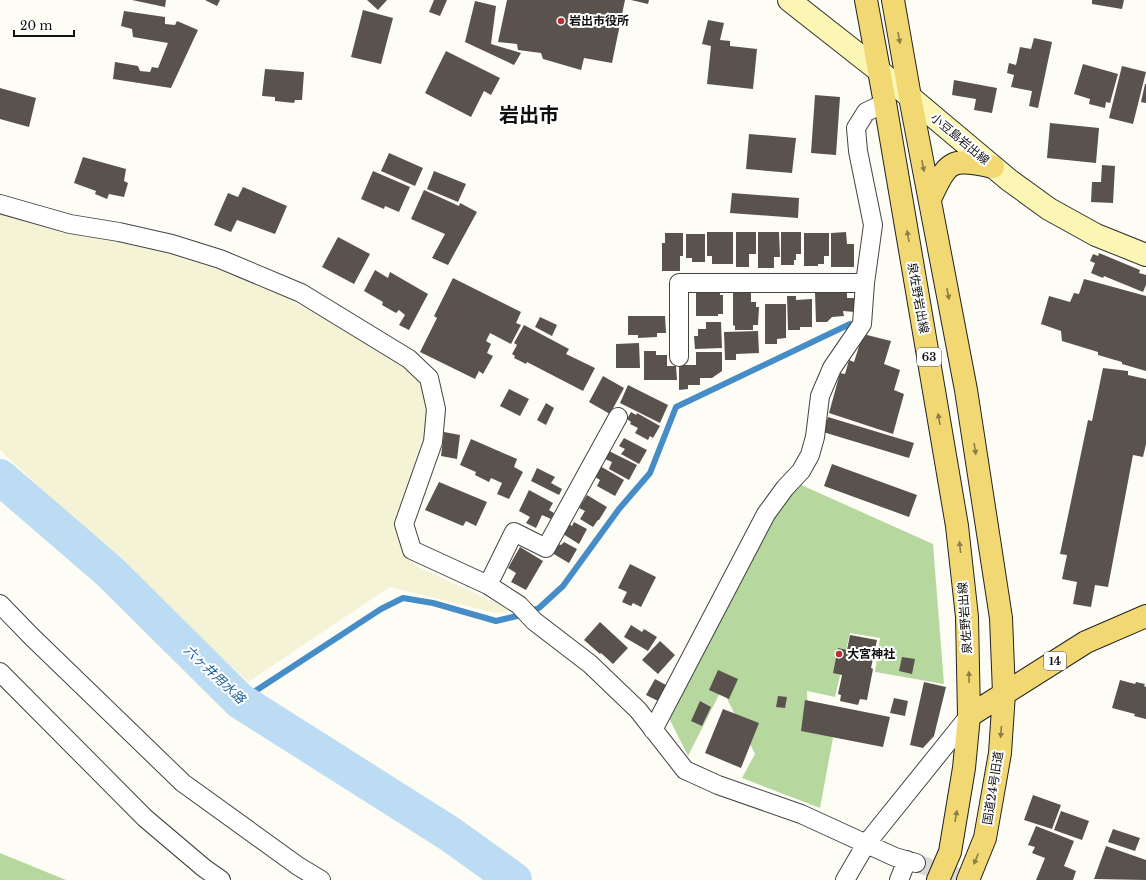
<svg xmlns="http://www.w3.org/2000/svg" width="1146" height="880" font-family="'Libre Baskerville','Noto Sans JP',serif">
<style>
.farmland{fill:#f4f3d5}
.forest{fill:#b6d89f}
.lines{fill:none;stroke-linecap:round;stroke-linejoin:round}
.stream{stroke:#468dc7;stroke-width:6}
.river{stroke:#bcdcf3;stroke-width:36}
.building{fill:#59524d}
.minor-tunnel{stroke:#dad9d3;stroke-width:18;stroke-dasharray:18 9;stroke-linecap:butt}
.minor-casing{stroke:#434343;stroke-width:20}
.secondary-casing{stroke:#323232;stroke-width:24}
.primary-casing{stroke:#212121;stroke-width:24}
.minor{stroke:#fff;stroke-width:18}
.secondary{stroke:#fbf6b3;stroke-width:22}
.primary{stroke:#f1d872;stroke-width:22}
.oneway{fill:#8c7e46}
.poi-dot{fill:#ba2f2f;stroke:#fff;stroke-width:1.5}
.labels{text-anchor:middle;stroke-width:4;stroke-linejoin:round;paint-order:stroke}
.shield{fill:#fff;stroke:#585858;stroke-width:1}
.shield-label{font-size:11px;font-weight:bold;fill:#101010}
.poi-label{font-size:12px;font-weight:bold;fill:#101010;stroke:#fff;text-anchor:start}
.street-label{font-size:12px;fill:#101010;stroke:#fff}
.water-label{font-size:13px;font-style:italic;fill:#1f609d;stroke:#fff}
.town-label{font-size:20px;font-weight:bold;fill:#101010;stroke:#fff}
</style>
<rect width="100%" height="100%" fill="#fefdf5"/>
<path class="farmland" d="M0,214L67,233L135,240L264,286L373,344L420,381L428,407L427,433L395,519L400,546L416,566L513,611L496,613L390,587L248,682L0,450Z"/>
<path class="forest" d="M799,484L933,544L944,684L875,672L880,638L850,633L835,697L807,691L808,712L833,738L820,808L742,778L755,754L722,689L688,756L662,704L742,554Z
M0,853L66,880H0Z"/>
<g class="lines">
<path class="stream" d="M240,701L381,609L403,598L433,603L496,621L517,616L539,608L563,586L619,509L650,473L676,407L850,324"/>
<path class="river" d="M0,477L110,572L240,701L450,834L514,880"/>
</g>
<path class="building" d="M132,0H166L165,7Z
M205,0H220L217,6Z
M367,0H387L378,10Z
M434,0H447L440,16L429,12Z
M507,0H625L612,63L584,58L581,70L543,59L541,53L518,50L517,44L498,42Z
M631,0H649L648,4Z
M1092,0H1124L1122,9L1092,4Z
M475,1L496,6L491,44L521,53L514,65L465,42Z
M363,10L393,18L381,64L351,57Z
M124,11L165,17V24L175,25L177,21L198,30L171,88L113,79L115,62L138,66L140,71L150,72L152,67L158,68L168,43L133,37L132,29L121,26Z
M708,20L724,23L720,40L730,41V46L757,49L753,89L707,84L711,46L702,44Z
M1034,38L1052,42L1038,108L1029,106L1032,91L1011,87L1014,75L1007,73L1009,63L1016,65L1020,47L1031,49Z
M446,51L500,78L491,95L484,91L471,117L425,93Z
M1083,64L1118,74L1110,103L1106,102L1105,108L1089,104L1090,99L1074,94Z
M1122,66L1146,72L1133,124L1109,118Z
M265,69L304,72L302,100H295L294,103L275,101V97L262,96Z
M954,80L997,88L992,113L974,110L976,99L952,95Z
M1145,84H1146V103L1141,102Z
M0,88L36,98L29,127L0,119Z
M815,95L840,97L836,155L811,153Z
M1050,123L1099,128L1096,163L1047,158Z
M749,134L796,138L792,173L746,169Z
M389,153L423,168L415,186L381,171Z
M83,157L126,169L124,181L128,183L124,197L109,194L107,199L95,194L96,191L74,183Z
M1102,165L1115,166L1113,203L1091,202L1092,182H1101Z
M373,171L410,187L399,212L385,206L384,209L361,199Z
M434,171L466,184L458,202L427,189Z
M243,187L287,206L275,234L237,220L231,232L214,225L228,193L238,197Z
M424,190L459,206L460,203L477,212L448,265L432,258L445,234L411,219Z
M732,193L799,198L798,218L730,213Z
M707,232H733V264H712V256H707Z
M736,232H756V254H749V267H736Z
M758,232H779L780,257H774V268H758Z
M781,232H801V254H796V260H794V265H781Z
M846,232L847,244H854V267H831V233Z
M665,233H683V256H680V271H662V243H665Z
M804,233H829V256H824V264H818V266H804Z
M686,234H705V262H692V258H686Z
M338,237L370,254L354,284L322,267Z
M1099,253L1140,270L1139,273L1146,275V285L1143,292L1104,276L1103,278L1091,273L1095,263L1090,261L1093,254L1098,256Z
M375,270L388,278L390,272L428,294L409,330L399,325L405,315L399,310L396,313L382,305L383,302L364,291Z
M453,278L521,312L516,323L521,325L511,344L490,333L486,341L491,344L487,353L493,356L483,374L479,371L475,379L420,352L437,318L434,316Z
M1084,279L1146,296V371L1122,364V362L1098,355V352L1062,341L1061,331L1041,324L1049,296L1070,302L1074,293L1079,294Z
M696,292H720V295H723V314H718V316H696Z
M733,293H751V302H756V307H759L758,325H753V330H735V326L733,325Z
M815,293H847V298H855V312L843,311L844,316L832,317L827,322H816Z
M787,296H796V300L812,299V327H800V330H788Z
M765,304H786V338L777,339V344H765Z
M628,316H665L666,333H657V337L638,338V335H628Z
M540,317L557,325L552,336L535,327Z
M706,322H721L722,348L695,349L694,336H698V329H706Z
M524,325L569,349L566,354L595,368L583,391L527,362L526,364L514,358L515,356L512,354L517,345L514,343Z
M758,331L759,353L736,354V360H725L724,332Z
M863,334L891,341L884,364L900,370L894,390L904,394L893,434L829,413L840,373L845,374L849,360L854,362Z
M639,343L640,368H616V344Z
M644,351H656V355H667V366H676L677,380H644Z
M696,352H722V371L712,378H700V385H688V389L679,390V365H696Z
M1103,368L1128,371V375L1146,379V444L1143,457L1133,455L1108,587L1095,585L1091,607L1073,604L1077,582L1062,579L1067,555L1060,554L1088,420L1092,421Z
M603,376L624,388L610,414L589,402Z
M628,385L668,405L660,423L620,403Z
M509,389L529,399L520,416L500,406Z
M546,403L554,408L546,425L537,420Z
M631,412L636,415L637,413L660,426L653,438L650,436L648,440L635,433L638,428L630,424L631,422L627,419Z
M828,417L914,443L909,458L823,432Z
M444,432L460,435L457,459L441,456Z
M624,438L647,450L639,464L621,454L625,449L619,446Z
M471,439L517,459L514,467L523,472L509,499L497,494L502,483L491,478L489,482L475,475L476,472L460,465Z
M609,451L637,465L629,480L609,469L612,462L605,459Z
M832,464L917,495L909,517L824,486Z
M600,466L624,480L615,496L597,486L600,480L595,477Z
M537,468L555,477L551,483L562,489L559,495L531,481Z
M439,482L487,502L476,526L466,521L463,526L425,510Z
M529,490L553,503L549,510L554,513L551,519L542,515L536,528L526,523L530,517L519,511Z
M587,495L607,507L599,520H598L593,527L580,519L585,511L579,508Z
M574,522L587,529L579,544L563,534L569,524L572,526Z
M564,542L577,549L569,563L552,553L558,544L561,545Z
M520,547L543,561L526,590L511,582L516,573L508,568Z
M630,564L656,577L641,607L633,603L631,606L622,602L627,592L618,588Z
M600,622L628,648L613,664L601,653L600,654L584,640Z
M631,625L642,632L644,629L657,637L648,651L624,637Z
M850,635L877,640L871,668L873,669L867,700L860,699L858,705L840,701L841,695L838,694L842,675L833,673L838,648L847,650Z
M660,641L675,655L658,674L642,660Z
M902,657L915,659L912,674L899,671Z
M718,670L738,679L729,699L709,690Z
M655,679L666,685L658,701L646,695Z
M1120,680L1135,684L1136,682L1145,684L1144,686L1146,687V719L1134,716L1135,714L1112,708Z
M924,682L946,687L934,736L923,748L910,745Z
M778,696L787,697L785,708L776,707Z
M894,698L908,701L905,716L890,713Z
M805,700L890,717L883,747L801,731Z
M700,701L711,707L702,726L691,721Z
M723,709L759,723L741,768L705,753Z
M1033,795L1061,805L1052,829L1024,820Z
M1061,811L1089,821L1082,840L1054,830Z
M1036,826L1074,841L1064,866L1076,871L1073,880H1036L1045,858L1032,853L1035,847L1028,845Z
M1113,829L1140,838L1135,851L1108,842Z
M1106,846L1146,860V880L1094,879Z"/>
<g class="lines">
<path class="minor-tunnel" d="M916,863L967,880"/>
<g class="minor-casing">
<path id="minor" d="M0,204L70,224L119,232L172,244L220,259L301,293L409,359L429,378L436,409L433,442L404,524L412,550L488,585L519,605L534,621L590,664L638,710L685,770L718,785L801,814L895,857L916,863
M679,357V283H865
M488,585L514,532L546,548L618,417
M0,604L31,636L183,783L298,866L321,880
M0,672L145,818L204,868L221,880
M653,730L766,514L785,488L801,471L810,455L815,437L820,396L832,368L862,324L865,283L873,225L858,151L856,128L866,112L885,103
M845,880L866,844L969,716
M899,880L907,860"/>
</g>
<g class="secondary-casing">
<path id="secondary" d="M789,0L878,70L1009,180L1049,209L1096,235L1146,255"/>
</g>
<g class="primary-casing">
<path id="primary" d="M866,0L885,103L957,526L967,617L969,716L964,768L950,852L938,880
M893,0L910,97L966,390L1001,618L1004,693L1000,753L985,838L968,880
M930,199C948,161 950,157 993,167
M969,716L1086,642L1146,616"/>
</g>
<use href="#minor" class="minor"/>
<use href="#secondary" class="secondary"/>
<use href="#primary" class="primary"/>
</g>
<defs><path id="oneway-solid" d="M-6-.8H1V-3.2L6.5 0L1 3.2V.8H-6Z"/></defs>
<g class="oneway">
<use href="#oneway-solid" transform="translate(899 38) rotate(80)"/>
<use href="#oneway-solid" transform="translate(923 166) rotate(79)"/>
<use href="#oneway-solid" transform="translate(908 236) rotate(-100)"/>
<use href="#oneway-solid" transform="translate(948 294) rotate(79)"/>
<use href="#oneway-solid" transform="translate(939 419) rotate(-100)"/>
<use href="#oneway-solid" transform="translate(975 449) rotate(81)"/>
<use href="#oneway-solid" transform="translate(960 547) rotate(-96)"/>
<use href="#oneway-solid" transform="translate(969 677) rotate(-91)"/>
<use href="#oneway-solid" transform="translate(1001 732) rotate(94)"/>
<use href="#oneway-solid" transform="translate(956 816) rotate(-80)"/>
<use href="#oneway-solid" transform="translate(976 859) rotate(112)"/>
</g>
<g class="poi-dot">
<circle cx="561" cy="21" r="4"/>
<circle cx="839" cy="654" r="4"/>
</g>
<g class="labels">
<g class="shield">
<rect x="917" y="348" width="24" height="18" rx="3"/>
<rect x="1044" y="652" width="22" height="18" rx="3"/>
</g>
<g class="shield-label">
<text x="929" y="361">63</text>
<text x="1055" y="665">14</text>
</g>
<g class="poi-label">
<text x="569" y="25">岩出市役所</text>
<text x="847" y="658">大宮神社</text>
</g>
<g class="street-label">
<text transform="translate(960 139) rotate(40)" y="4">小豆島岩出線</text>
<text transform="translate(918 298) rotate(80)" y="4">泉佐野岩出線</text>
<text transform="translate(965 618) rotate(-94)" y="4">泉佐野岩出線</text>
<text transform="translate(993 788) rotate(-81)" y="4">国道24号旧道</text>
</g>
<g class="water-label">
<text transform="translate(215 674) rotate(43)" y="5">六ヶ井用水路</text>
</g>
<g class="town-label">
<text x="529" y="122">岩出市</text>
</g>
</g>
<path d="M14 30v6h60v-6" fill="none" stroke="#101010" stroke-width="2"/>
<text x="20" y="30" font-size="12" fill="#101010" stroke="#ffffff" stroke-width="3" paint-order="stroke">20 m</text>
</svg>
